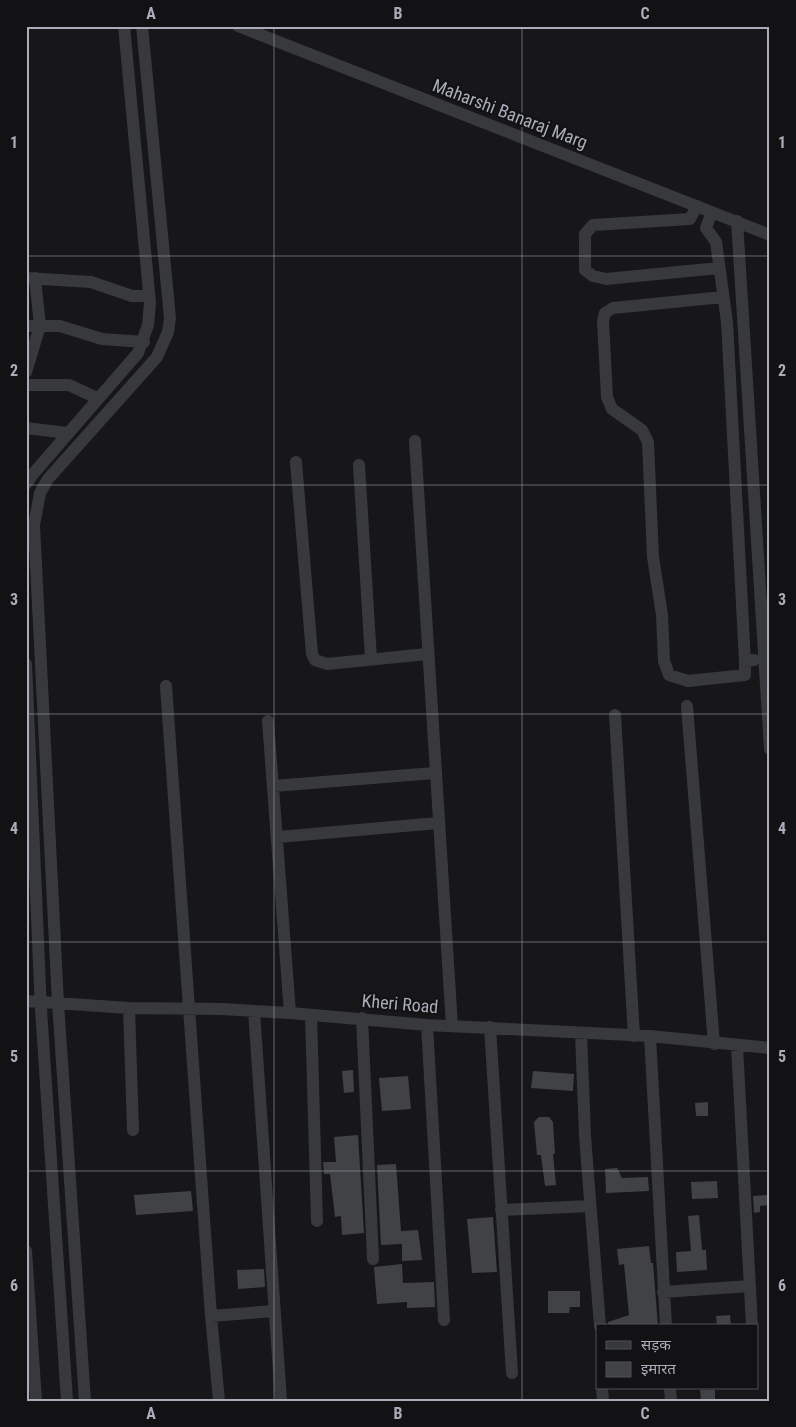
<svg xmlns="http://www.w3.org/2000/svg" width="796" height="1427" font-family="'Roboto Condensed','Noto Sans Devanagari',sans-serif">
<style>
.building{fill:#414245}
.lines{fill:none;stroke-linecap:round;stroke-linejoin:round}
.minor{stroke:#38393d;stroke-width:12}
.grid{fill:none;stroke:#aaadb8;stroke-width:1;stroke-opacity:0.55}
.labels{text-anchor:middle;stroke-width:4.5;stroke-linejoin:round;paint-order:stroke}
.street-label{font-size:18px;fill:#aaadb8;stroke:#121214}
.neatline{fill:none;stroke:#aaadb8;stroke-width:2}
.grid-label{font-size:16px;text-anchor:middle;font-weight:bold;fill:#aaadb8}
</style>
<rect width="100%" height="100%" fill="#171719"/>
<path class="building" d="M353,1070L354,1092L344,1093L342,1071Z
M533,1071L574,1074L573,1091L531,1088Z
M408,1076L411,1109L382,1111L379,1078Z
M708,1102V1116H696L695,1103Z
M539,1117H549L553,1122L555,1154H553L556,1185L545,1186L541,1155H537L534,1122Z
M358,1135L364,1233L342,1235L341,1216L335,1217L330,1174H324L323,1162H336L334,1137Z
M396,1164L401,1231L418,1230L422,1260L402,1261V1244L381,1245L377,1165Z
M617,1168L622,1178L648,1177L649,1191L606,1193L605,1169Z
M717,1181L718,1198L692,1199L691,1182Z
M191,1191L193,1211L136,1215L134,1195Z
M767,1195L768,1205L760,1206V1212L754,1213L753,1196Z
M699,1215L702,1250H706L707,1270L677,1272L676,1252L691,1251L688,1216Z
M493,1217L497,1272L472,1273L467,1219Z
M649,1246L651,1263H653L658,1326H608V1322L629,1315L624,1264L619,1265L617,1249Z
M402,1264L403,1283L434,1282L435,1307L407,1308V1302L377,1304L374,1267Z
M264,1269L265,1287L238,1289L237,1270Z
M548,1291H580V1307H570L569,1313H548Z
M730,1315L731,1326H717L716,1316Z
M700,1390H715V1401H701Z"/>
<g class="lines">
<path class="minor" d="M238,26L770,235
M697,206L690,219L593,225L585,234V270L593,276L606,279L719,268
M712,212L706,228L716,242L727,322L745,661L754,660
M737,221L770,749
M26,278L91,282L132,296H149
M723,297L613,308L605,313L603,321L607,397L612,409L642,430L648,442L653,557L662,615L664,661L669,675L688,681L745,675V661
M26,326H60L102,339L144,342
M26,372L40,326L35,278
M26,385H69L97,398
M26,428L67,433
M415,441L452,1026
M296,462L312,654L315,660L327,664L427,654
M359,465L371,659
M26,484L33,474L138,353L148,325L150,303L124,26
M26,664L41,1009L67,1401
M166,686L211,1316L219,1401
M687,706L714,1044
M615,715L634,1036
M268,721L290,1013
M274,786L434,773
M278,837L438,823
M26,1001L129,1008L221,1009L290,1013L427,1025L650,1036L770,1048
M129,1008L133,1130
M254,1011L281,1401
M311,1015L317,1221
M362,1018L373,1259
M427,1025L444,1320
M490,1027L512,1373
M581,1033L585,1136L600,1326
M650,1036L666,1326
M737,1046L752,1326
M501,1210L590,1206
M26,1251L36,1401
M663,1292L750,1286
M211,1316L274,1311
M602,1388L603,1401
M670,1388L671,1401
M85,1401L58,1003L34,525L40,493L48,479L157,357L168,332L170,318L142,26"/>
</g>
<path class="grid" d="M274,26V1401M522,26V1401M26,256H770M26,485H770M26,714H770M26,942H770M26,1171H770"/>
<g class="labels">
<g class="street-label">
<text transform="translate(510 114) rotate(21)" y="6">Maharshi Banaraj Marg</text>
<text transform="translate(400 1004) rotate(5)" y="6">Kheri Road</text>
</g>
</g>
<rect width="796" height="1427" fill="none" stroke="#121214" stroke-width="55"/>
<rect x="596" y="1324" width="162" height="65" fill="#121214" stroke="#4f5056"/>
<rect x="606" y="1341" width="25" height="8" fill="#38393d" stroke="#4f5056"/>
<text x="641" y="1350" font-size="15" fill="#aaadb8">सड़क</text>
<rect x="606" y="1362" width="25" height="15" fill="#414245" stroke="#4f5056"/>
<text x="641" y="1374" font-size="15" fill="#aaadb8">इमारत</text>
<rect x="28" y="28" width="740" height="1372" class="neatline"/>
<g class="grid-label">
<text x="151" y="19">A</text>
<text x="398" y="19">B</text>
<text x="645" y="19">C</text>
<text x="14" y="148">1</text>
<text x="782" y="148">1</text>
<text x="14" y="376">2</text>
<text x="782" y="376">2</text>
<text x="14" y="605">3</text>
<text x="782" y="605">3</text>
<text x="14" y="834">4</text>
<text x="782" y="834">4</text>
<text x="14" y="1062">5</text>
<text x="782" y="1062">5</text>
<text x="14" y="1291">6</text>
<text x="782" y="1291">6</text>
<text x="151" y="1419">A</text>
<text x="398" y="1419">B</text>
<text x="645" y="1419">C</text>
</g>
</svg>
